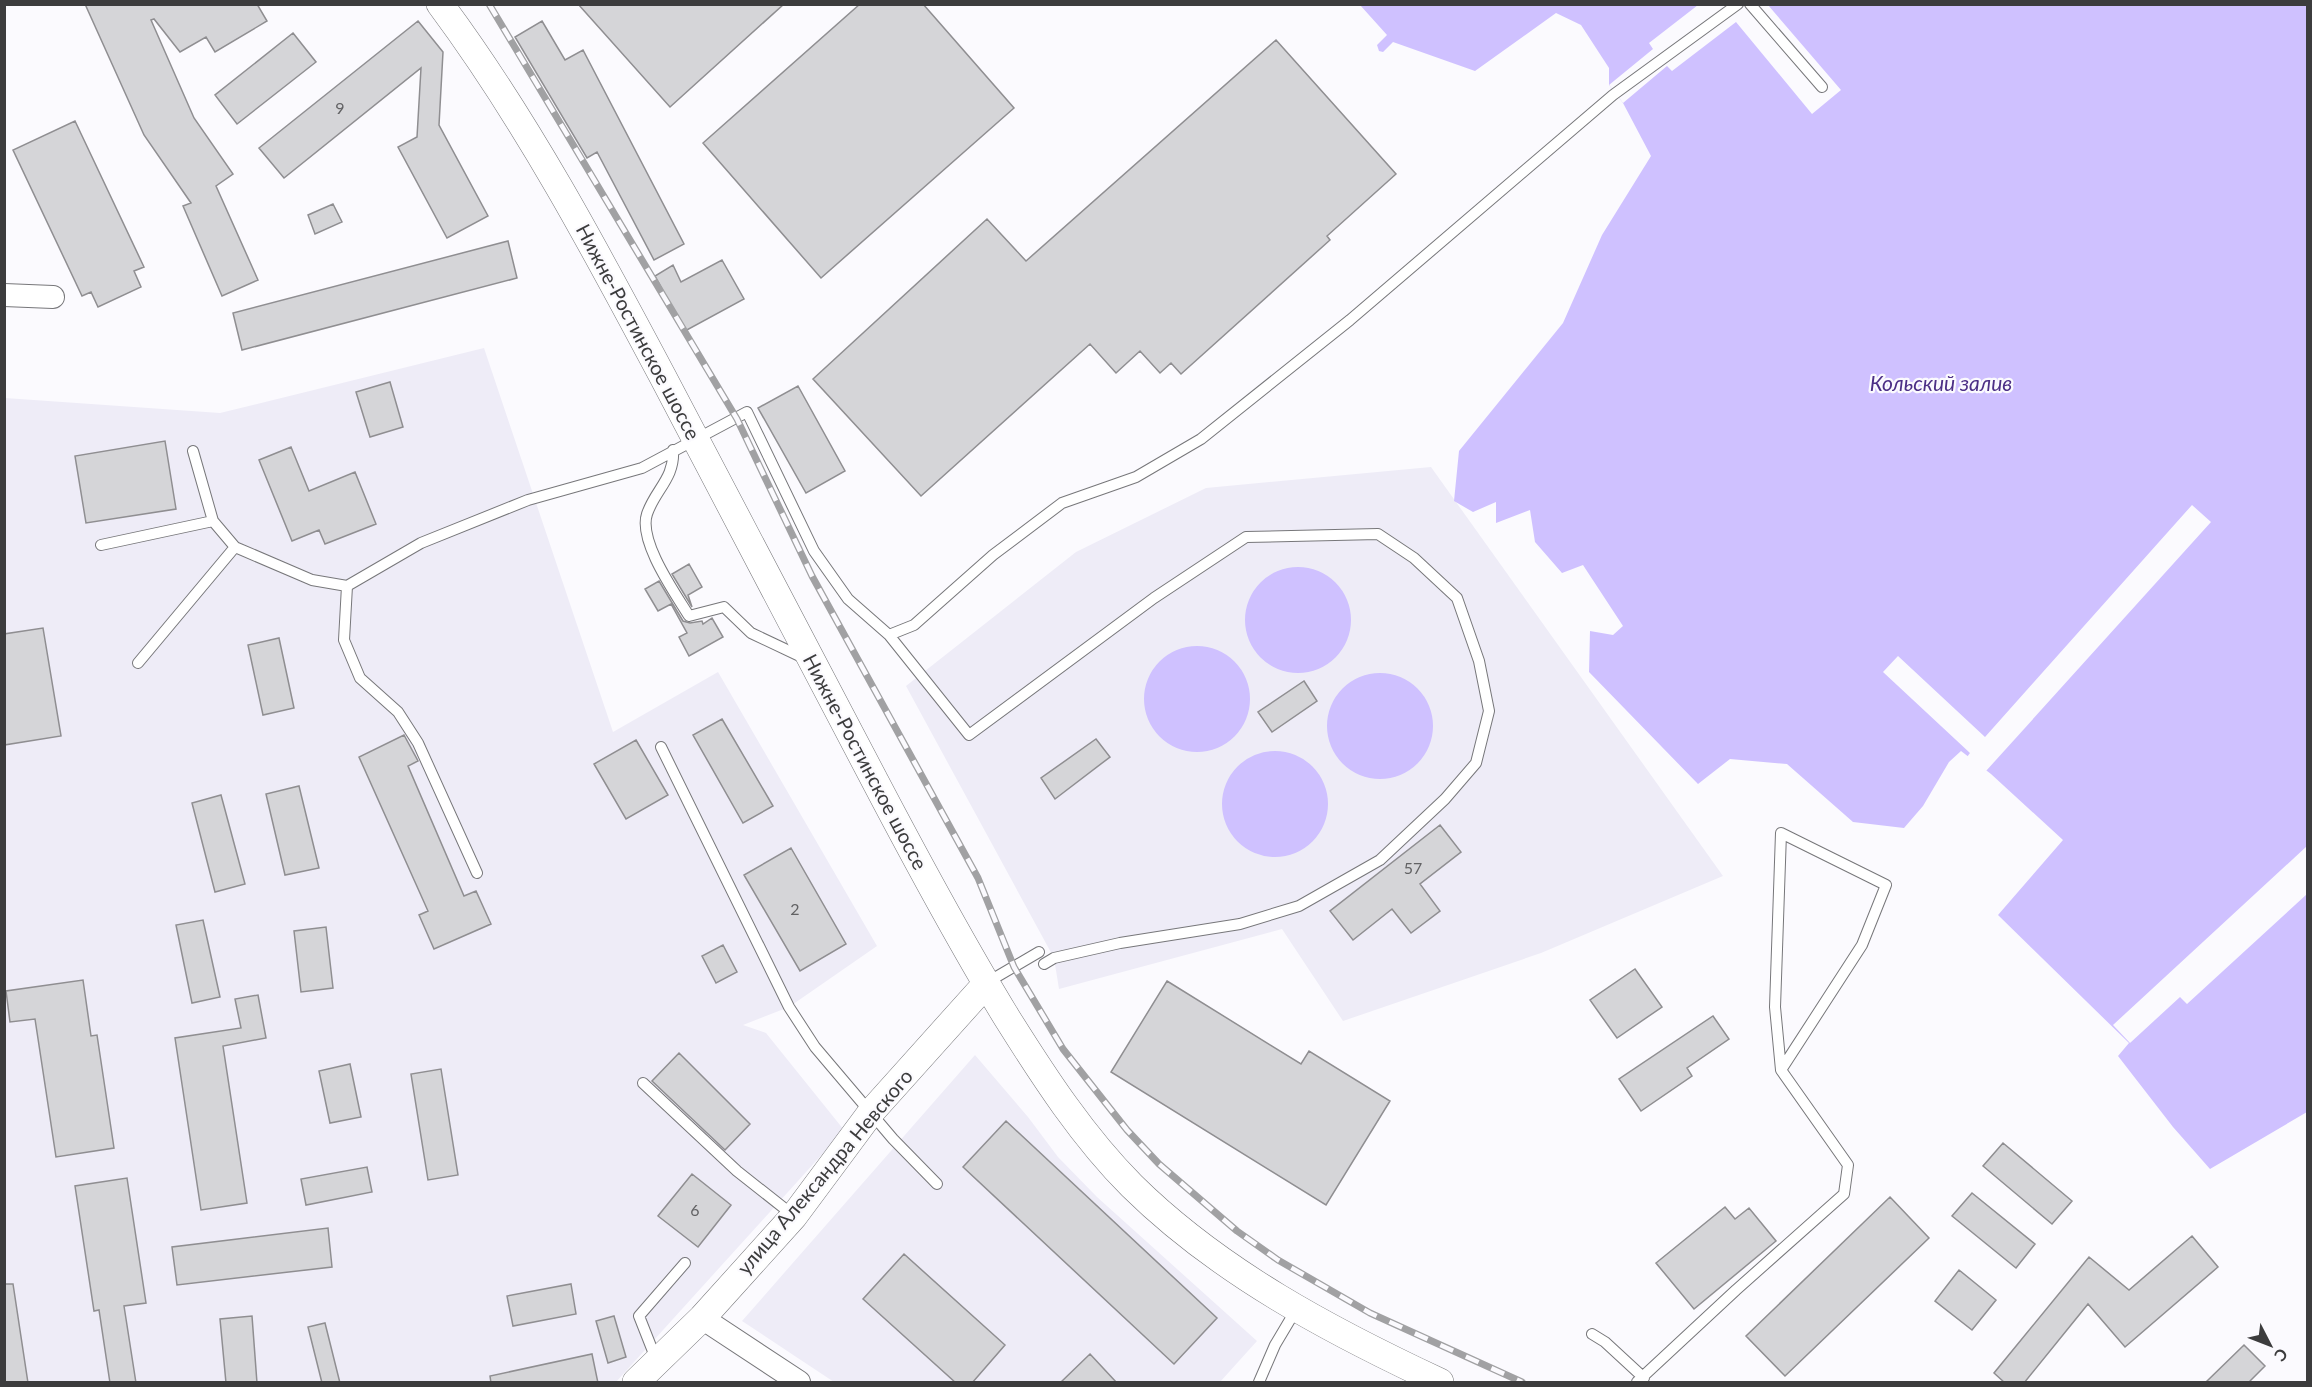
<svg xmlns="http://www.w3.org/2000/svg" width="2312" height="1387" font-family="Lato,sans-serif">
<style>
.built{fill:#eeecf7}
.water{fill:#cfc1ff}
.pier{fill:#fbfafe}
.building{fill:#d5d5d8;stroke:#8f8e91;stroke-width:1.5}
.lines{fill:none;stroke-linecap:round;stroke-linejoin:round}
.service-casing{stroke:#77777a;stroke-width:12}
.minor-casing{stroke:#77777a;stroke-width:24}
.tertiary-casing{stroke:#77777a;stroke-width:28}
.service{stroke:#fff;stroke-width:10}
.minor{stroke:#fff;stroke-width:22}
.tertiary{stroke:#fff;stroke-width:27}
.rail-casing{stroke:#a1a1a3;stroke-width:7}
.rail{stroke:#fbfafe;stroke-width:4.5;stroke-dasharray:14;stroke-linecap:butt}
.labels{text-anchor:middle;stroke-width:4.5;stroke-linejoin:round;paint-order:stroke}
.number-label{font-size:16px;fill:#626264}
.street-label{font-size:20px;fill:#3c3c3d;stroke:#fbfafe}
.water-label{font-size:21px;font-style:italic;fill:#4c2f86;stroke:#fbfafe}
</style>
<rect width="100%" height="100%" fill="#fbfafe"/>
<path class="built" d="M484,348L613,732L718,672L877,946L789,1007L743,1025L766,1033L844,1130L616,1382H5V398L220,413Z
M1431,467L1723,876L1541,953L1343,1021L1282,929L1059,989L1054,958L906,686L1076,552L1206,488Z
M975,1055L1028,1117L1058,1157L1097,1197L1257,1341L1220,1382H834L742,1321Z"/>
<path class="water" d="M1360,5H2307V1112L2210,1169L2173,1127L2118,1056L2129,1043L1998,915L2063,840L1991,774L1961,751L1949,762L1923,806L1904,828L1853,822L1787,764L1730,759L1698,784L1589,672L1590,631L1613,635L1623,626L1583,565L1562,573L1535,542L1530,510L1496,523V502L1473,512L1454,501L1459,451L1563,323L1602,235L1651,156L1623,103L1609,85V68L1581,25L1556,13L1475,71L1393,42L1383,52L1379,51L1377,45L1387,35Z
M1245 620a53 53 0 1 1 106 0a53 53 0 1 1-106 0Z
M1144 699a53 53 0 1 1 106 0a53 53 0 1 1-106 0Z
M1327 726a53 53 0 1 1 106 0a53 53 0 1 1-106 0Z
M1222 804a53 53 0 1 1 106 0a53 53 0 1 1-106 0Z"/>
<path class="pier" d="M1698,5H1768L1841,90L1812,114L1736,22L1672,71L1667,66L1623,103L1609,85L1653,49L1649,43Z
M2192,505L2211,522L1986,771L1967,757L1970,753L1883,672L1898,656L1985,737Z
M2307,846V894L2187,1004L2180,997L2130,1043L2113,1025Z"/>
<path class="building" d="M85,4H257L267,21L215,52L206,37L180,52L154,19L151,20L194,118L233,174L216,186L258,280L222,296L183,206L191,203L144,135Z
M578,4H784L670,107Z
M860,4H923L1014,108L821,278L703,143Z
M418,21L443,52L439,125L488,216L447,238L398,147L417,137L421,68L284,178L259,148Z
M542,21L565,60L583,50L684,244L654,260L597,152L587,158L515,37Z
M293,33L316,62L237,124L215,95Z
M1276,40L1396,174L1327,236L1330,240L1181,374L1171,363L1160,373L1140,351L1116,373L1090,344L921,496L813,379L987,219L1026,261Z
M75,121L144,267L134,271L141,287L98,307L91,292L82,296L13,150Z
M333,204L342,222L315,234L308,215Z
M508,241L517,278L242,350L233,313Z
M722,260L744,299L685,331L655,276L673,265L681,282Z
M390,382L403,427L370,437L356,392Z
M798,386L845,471L806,493L758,408Z
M165,441L176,509L86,523L75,456Z
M291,447L309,491L355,472L376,524L325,544L319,530L292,541L259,460Z
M689,564L702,587L688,595L692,607L672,574Z
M659,581L683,621L690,623L702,621L703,624L712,618L723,637L689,656L679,637L687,633L671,604L658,611L645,589Z
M43,628L61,736L4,745V634Z
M279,638L294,708L263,715L248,645Z
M1304,681L1317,701L1272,732L1258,712Z
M722,719L773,806L743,823L693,735Z
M404,735L418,761L408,766L464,896L476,891L491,924L434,949L419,915L428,911L359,757Z
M1096,739L1110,757L1055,799L1041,778Z
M636,740L668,795L626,819L594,764Z
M299,786L319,868L285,875L266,794Z
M221,795L245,884L215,892L192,803Z
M1440,825L1461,852L1420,884L1440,911L1411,933L1392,909L1353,940L1330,911Z
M791,848L846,944L800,971L744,875Z
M203,920L220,997L192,1003L176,925Z
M326,927L333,988L301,992L294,931Z
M723,945L737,972L716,983L702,956Z
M1635,969L1662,1007L1617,1038L1590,1000Z
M83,980L91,1036L97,1035L114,1148L56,1157L35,1019L10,1022L6,991Z
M1167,981L1301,1064L1309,1051L1390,1101L1326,1205L1111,1072Z
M258,995L266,1038L223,1046L247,1203L201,1210L175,1038L241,1028L235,999Z
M1713,1016L1729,1039L1687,1068L1692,1076L1641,1111L1619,1079Z
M679,1053L750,1124L725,1150L652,1081Z
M350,1064L361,1117L330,1123L319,1071Z
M441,1069L458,1175L428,1180L411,1074Z
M1006,1121L1217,1318L1174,1364L963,1167Z
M2003,1143L2072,1201L2052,1224L1983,1166Z
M367,1167L372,1192L306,1205L301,1179Z
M692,1174L731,1205L698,1247L658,1216Z
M127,1178L146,1303L124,1306L136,1383H110L99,1310L94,1311L75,1186Z
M1972,1193L2035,1244L2016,1268L1952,1216Z
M1890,1197L1929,1238L1785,1376L1746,1336Z
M1725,1207L1735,1219L1749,1208L1776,1241L1694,1309L1656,1263Z
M328,1228L332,1267L177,1285L172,1247Z
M2192,1236L2218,1267L2125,1347L2088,1304L2024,1383H2005L1994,1373L2089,1257L2129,1290Z
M904,1254L1005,1345L972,1383H956L863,1299Z
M1959,1270L1996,1300L1972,1330L1935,1301Z
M4,1284H13L28,1383H4Z
M571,1284L576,1314L513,1326L507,1296Z
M252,1316L257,1383H226L220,1319Z
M614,1316L626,1357L608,1363L596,1321Z
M325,1323L340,1383H322L308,1327Z
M2244,1345L2265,1366L2248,1383H2205Z
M592,1354L598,1383H491L490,1376Z
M1090,1354L1117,1383H1060Z"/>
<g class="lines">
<g class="service-casing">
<path id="service" d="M1750,4L1822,87
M673,450C675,478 655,490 647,514C638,541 675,593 689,616L724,607L751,633L806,659
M193,451L213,521L235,547
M101,545L213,521
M347,586L344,640L360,678L398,712L418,743L477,873
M889,635L914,625L993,555L1062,503L1136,477L1201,439L1350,320L1613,95L1738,4
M138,663L235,547L312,580L347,586L421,543L528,500L642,468L747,412L814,551L848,599L889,635L969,735L1154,598L1246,537L1378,534L1414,558L1457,598L1479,661L1489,711L1476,763L1445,799L1380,860L1299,906L1240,924L1120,943L1054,958L1044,964
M661,747L789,1007L815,1047L893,1139L937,1184
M986,983L1039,952
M643,1083L737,1171L794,1216
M1592,1334L1605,1342L1644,1378
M656,1359L639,1316L685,1263
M1259,1382L1275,1345L1297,1308
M1637,1382L1736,1290L1844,1194L1848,1165L1781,1070L1775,1007L1781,833L1886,885L1862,945L1781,1070"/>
</g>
<g class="minor-casing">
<path id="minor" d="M4,295L53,297
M702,1318L799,1382"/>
</g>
<g class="tertiary-casing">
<path id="tertiary" d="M440,4C527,121 596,251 664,379C735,513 805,647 875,781C917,861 960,941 1007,1018C1044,1077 1083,1137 1132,1186C1219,1272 1331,1331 1440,1382
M636,1382L702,1318L794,1216L872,1111L986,984"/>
</g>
<use href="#service" class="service"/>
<use href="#minor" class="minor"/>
<use href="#tertiary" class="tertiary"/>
<g class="rail-casing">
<path id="rail" d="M489,4L737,419L812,576L978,878L1014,967L1063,1049L1127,1130L1159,1164L1237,1231L1278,1260L1370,1313L1522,1382"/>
</g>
<use href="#rail" class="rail"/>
</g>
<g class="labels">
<g class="number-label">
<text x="340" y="114">9</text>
<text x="1413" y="874">57</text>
<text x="795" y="915">2</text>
<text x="695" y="1216">6</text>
</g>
<g class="street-label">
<text transform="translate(638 332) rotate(62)" y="7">Нижне-Ростинское шоссе</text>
<text transform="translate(865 762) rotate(62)" y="7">Нижне-Ростинское шоссе</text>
<text transform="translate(825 1172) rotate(-50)" y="7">улица Александра Невского</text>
</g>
<g class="water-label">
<text x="1941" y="391">Кольский залив</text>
</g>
</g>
<rect width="2312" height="1387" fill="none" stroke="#3c3c3d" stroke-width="12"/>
<g transform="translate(2270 1345) rotate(132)" stroke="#fbfafe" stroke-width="4.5" paint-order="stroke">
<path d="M0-4.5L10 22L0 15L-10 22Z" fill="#3c3c3d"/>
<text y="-9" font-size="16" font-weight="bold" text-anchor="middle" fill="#3c3c3d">С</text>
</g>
</svg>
